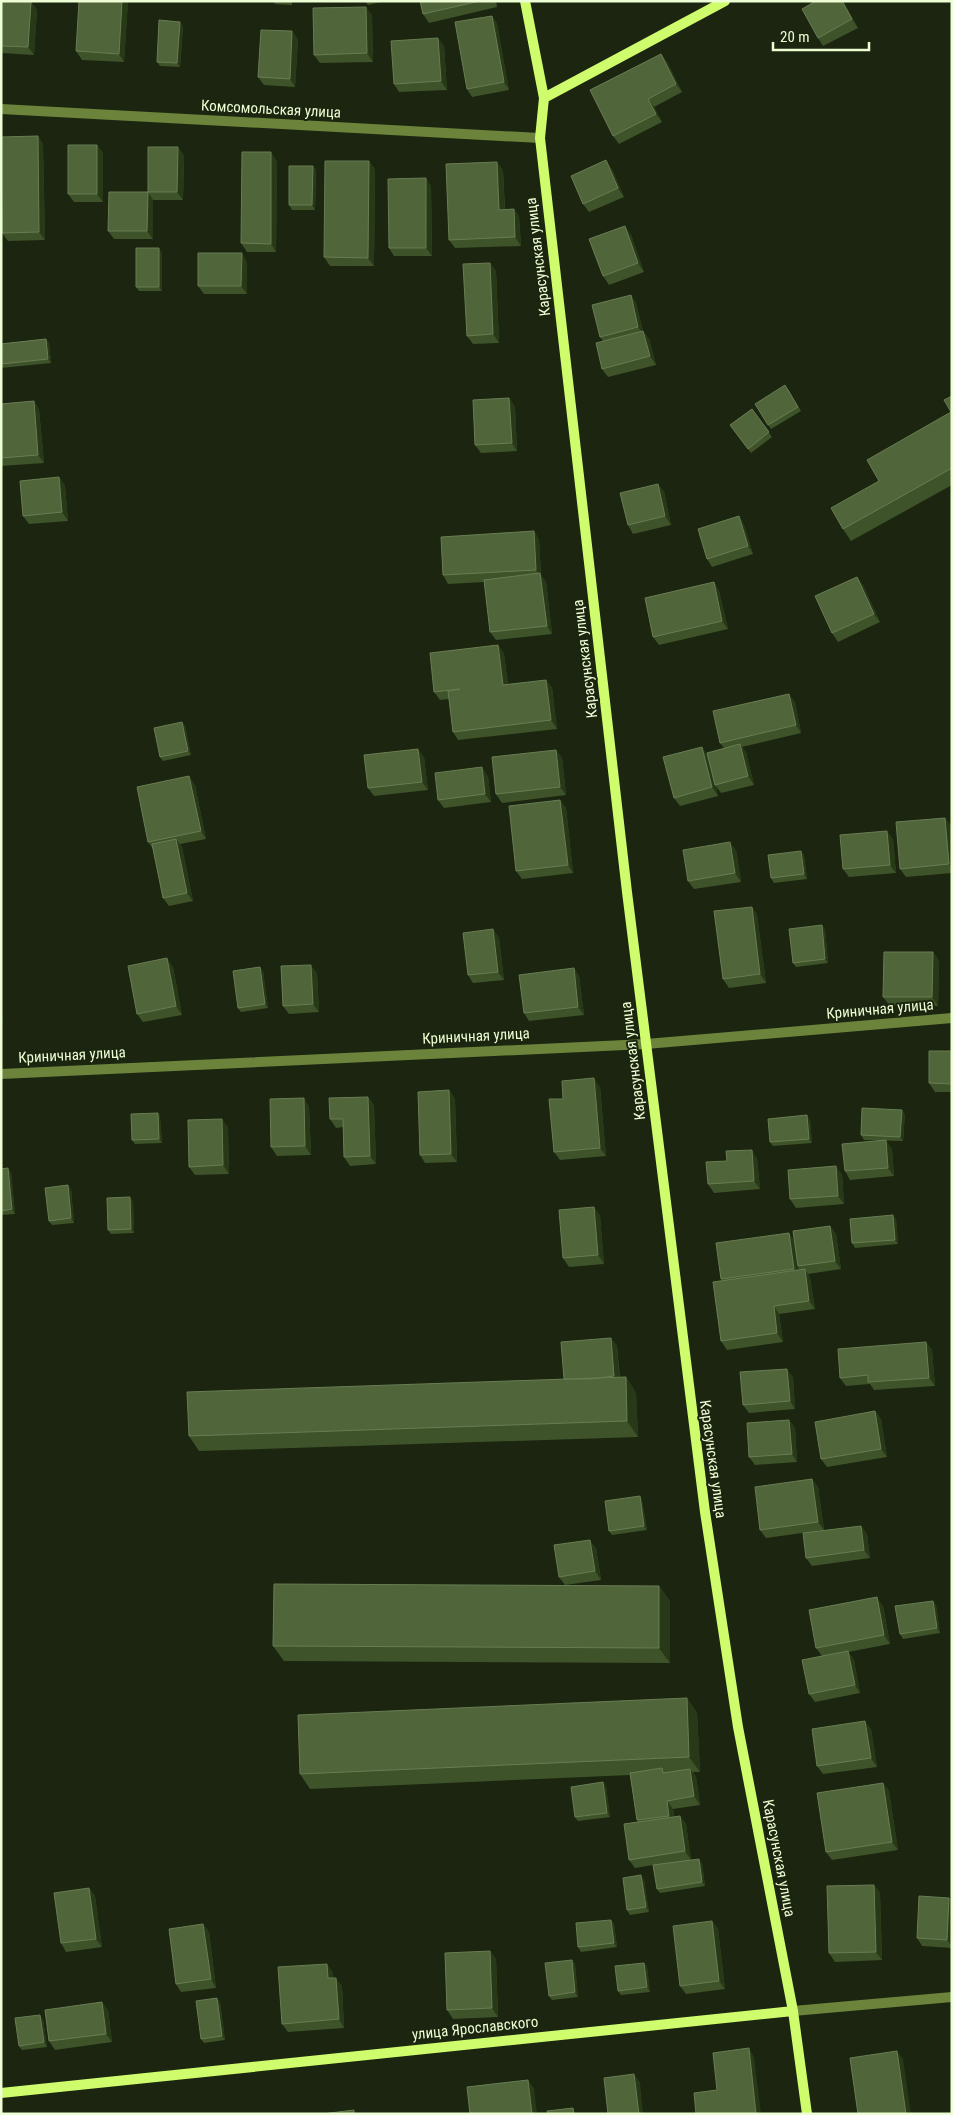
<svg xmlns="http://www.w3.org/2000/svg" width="953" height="2115" font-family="'Roboto Condensed',sans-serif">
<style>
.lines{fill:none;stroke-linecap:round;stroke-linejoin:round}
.street{stroke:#6b833b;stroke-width:10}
.secondary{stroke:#cefc6d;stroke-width:10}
.wall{fill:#3e5329}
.shaded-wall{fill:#283917}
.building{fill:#51653b;stroke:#697d53}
.labels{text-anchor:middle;stroke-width:4;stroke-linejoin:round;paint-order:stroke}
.street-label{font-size:15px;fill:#edfed4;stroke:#1b250f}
</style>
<rect width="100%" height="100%" fill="#1b250f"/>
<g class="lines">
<path class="street" d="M1,109L540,138
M1,1074L646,1044L952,1018
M793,2011L952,1997"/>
<path class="secondary" d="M525,1L544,98L540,138L627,892L705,1512L738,1727L793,2011L807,2114
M544,98L725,1
M1,2093L793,2011"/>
</g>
<path class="wall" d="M128,1L124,62L82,60L76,51Z
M273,1H292V5L275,4Z
M365,1H385L368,5Z
M420,1H496L497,7L429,23L423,14Z
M843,1L858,28L823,46L818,38Z
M31,2L37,10L34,55L1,53V46Z
M372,15L373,62L320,63L314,55Z
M492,16L497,24L509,90L472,97L467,89Z
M183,26L180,67L160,66L157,62Z
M292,31L298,40L295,87L264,85L258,77Z
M444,46L447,90L399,92L394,84Z
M661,54L667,62L682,92L654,107L662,122L619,144L613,136Z
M38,136L43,144L45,240L8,241L2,233Z
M97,145L103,153V202H74L68,194Z
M184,155L183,200H153V239H114L108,231Z
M277,161L276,252H247L241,243Z
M369,161L375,170L374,266H330L324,257Z
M313,166L316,170L315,210H292L289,205Z
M612,169L624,197L589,212L583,204Z
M503,170L505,210L514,209L519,217L521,246L455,248L449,240Z
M426,178L431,187L432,256H394L389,248Z
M631,235L644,272L609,285L603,276Z
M162,253V291H139L136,287Z
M247,262V294H204L198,286Z
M490,263L496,271L499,343L473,344L467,336Z
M631,295L636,303L643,331L649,339L656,365L608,377L602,369L603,341L600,337Z
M46,339L49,343L51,363L1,368V344Z
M788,389L801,411L771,429L768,425Z
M952,396V485L851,541L843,529L879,481L951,412Z
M509,398L515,407L517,451L481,453L475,445Z
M34,401L39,410L44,463L1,466V404Z
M752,409L772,437L751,453L730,425Z
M59,477L65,486L68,521L29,524L23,516Z
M658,484L664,492L671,525L633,534L628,525Z
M739,516L744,525L753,554L712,567L707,559Z
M534,531L539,540L541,575L546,582L552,634L496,640L490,632L484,582L448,584L443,575Z
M857,577L863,585L880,622L838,642L832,633Z
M714,582L719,591L728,629L659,645L653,637Z
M498,645L504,654L508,684L546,680L552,688L557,729L458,740L453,732L449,699L440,700L434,692Z
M795,702L801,733L742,747L746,752L754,785L721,793L715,785L711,768L718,796L680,806L674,798L708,755L724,748L720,743Z
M182,722L185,726L191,755L163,761L160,757Z
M556,750L562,758L566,795L502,803L496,794Z
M424,757L428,790L374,796L368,788Z
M488,776L491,802L444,808L438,800Z
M195,785L206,839L180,844L182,847L193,901L169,906L163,898L153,849L148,842Z
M560,800L566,808L573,873L522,879L516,871Z
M945,818L951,826L952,839V873L906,877L900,869Z
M893,839L896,873L849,877L843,869Z
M736,850L741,882L694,889L688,881Z
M801,851L804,855L807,879L774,883L771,878Z
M752,907L757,915L766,983L729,988L723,979Z
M493,929L499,938L504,980L473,983L468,975Z
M825,929L828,963L796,967L793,963Z
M939,960L938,1006L889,1005L883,997Z
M173,967L182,1015L143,1022L137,1014Z
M574,968L579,976L584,1015L529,1021L524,1013Z
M263,971L268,1008L241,1012L238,1008Z
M317,973L319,1012L289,1014L283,1006Z
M952,1051V1092H935L929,1083Z
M600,1087L606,1156L560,1160L554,1152Z
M449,1090L455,1099L457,1162L425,1163L420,1155Z
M368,1097L374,1105L376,1164L350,1166L344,1157L343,1127L336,1128L330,1119Z
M309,1106L311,1155L277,1156L271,1147Z
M158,1113L160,1117L162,1143L135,1144L132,1140Z
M905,1114L903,1141L864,1140L861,1135Z
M810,1120L812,1143L773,1146L770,1142Z
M228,1127L229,1174L195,1175L189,1167Z
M892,1149L894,1176L850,1180L845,1171Z
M757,1158L760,1189L714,1193L708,1184L727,1161Z
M1,1169L11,1172L15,1214L1,1215Z
M842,1174L844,1204L796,1208L790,1199Z
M71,1189L74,1223L52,1225L49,1221Z
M133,1201L134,1233L111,1234L108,1230Z
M594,1207L600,1216L604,1264L569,1267L563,1258Z
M896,1219L898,1244L855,1248L852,1243Z
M830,1226L836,1234L841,1269L808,1274L810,1278L815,1309L779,1314L783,1342L727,1350L721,1341L723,1281L721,1279L795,1241Z
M611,1338L617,1346L620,1378L626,1377L636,1393L638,1437L199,1451L189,1436L564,1379Z
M926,1342L932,1350L935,1386L874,1390L870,1384L846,1386L840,1378Z
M793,1377L795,1409L749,1413L743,1405Z
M875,1411L881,1419L887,1457L827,1467L821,1459Z
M789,1420L795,1428L797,1462L755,1465L749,1457Z
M812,1479L818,1487L824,1530L766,1538L760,1530Z
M640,1496L642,1500L647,1530L612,1535L609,1531Z
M861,1526L867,1534L870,1558L812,1566L806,1558Z
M596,1548L601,1580L565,1585L559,1577Z
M659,1586L670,1601V1663L284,1661L273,1646Z
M933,1601L936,1605L940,1633L903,1639L900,1634Z
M883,1606L890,1644L848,1652L854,1660L860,1693L815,1702L809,1694L822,1656L816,1648Z
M687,1698L697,1713L700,1772H693L696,1777L700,1805L673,1809L674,1817L680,1816L686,1824L691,1860L702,1863L705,1886L660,1893L657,1889L653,1865L635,1868L629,1860L638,1822L637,1820L630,1775L310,1789L300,1774Z
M871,1729L877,1767L823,1774L817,1766Z
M883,1783L889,1791L898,1850L832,1860L826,1852Z
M606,1786L610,1817L578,1821L575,1817Z
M644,1880L649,1912L630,1915L627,1910Z
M874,1885L880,1893L882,1960L835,1962L829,1953Z
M89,1888L95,1896L102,1947L66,1952L61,1943Z
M949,1898L952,1901V1948L922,1946L917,1938Z
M611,1920L614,1924L617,1947L581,1952L578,1947Z
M712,1921L718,1929L725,1989L686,1994L680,1986Z
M203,1924L209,1932L216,1988L181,1992L176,1984Z
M490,1951L496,1959L498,2017L453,2019L447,2010Z
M572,1960L575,1964L578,1997L552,2000L549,1996Z
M644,1963L647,1967L650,1992L621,1995L618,1991Z
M333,1972V1978L342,1986L344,2028L288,2032L282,2024Z
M220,2002L225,2040L204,2043L201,2039Z
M108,2010L112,2042L55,2050L49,2041Z
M43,2019L47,2047L22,2050L19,2046Z"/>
<path class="shaded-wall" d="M122,1H128L124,62L119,54Z
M842,1H843L858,28L852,19Z
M31,2L37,10L34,55L28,47Z
M366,7L372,15L373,62L367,53Z
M492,16L497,24L509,90L504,82Z
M180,22L183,26L180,67L177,63Z
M292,31L298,40L295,87L290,79Z
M438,38L444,46L447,90L441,81Z
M661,54L667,62L682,92L676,84Z
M648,99L654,107L662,122L656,114Z
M38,136L43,144L45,240L39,232Z
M97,145L103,153V202L97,194Z
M178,147L184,155L183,200L177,192Z
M271,152L277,161L276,252L271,244Z
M606,160L612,169L624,197L618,188Z
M369,161L375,170L374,266L368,258Z
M497,162L503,170L505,218L499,210Z
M313,166L316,170L315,210L312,205Z
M426,178L431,187L432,256L426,248Z
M148,192L153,200V239L147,231Z
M514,209L519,217L521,246L515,237Z
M625,226L631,235L644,272L638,263Z
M159,248L162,253V291L159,287Z
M242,253L247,262V294L241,286Z
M490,263L496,271L499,343L493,334Z
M631,295L636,303L644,335L638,327Z
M643,331L649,339L656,365L650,356Z
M46,339L49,343L51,363L48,359Z
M509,398L515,407L517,451L512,443Z
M34,401L39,410L44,463L38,455Z
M59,477L65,486L68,521L62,512Z
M658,484L664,492L671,525L665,516Z
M739,516L744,525L753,554L748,546Z
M534,531L539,540L541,575L546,582L552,634L547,626L541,578L536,570Z
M857,577L863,585L880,622L874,614Z
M714,582L719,591L728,629L722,621Z
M498,645L504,654L509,693L503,685Z
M546,680L552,688L557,729L551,720Z
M789,694L795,702L801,733L796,725Z
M182,722L185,726L191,755L188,751Z
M740,744L746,752L754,785L748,776Z
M702,747L708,756L718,796L712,787Z
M418,749L424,757L428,790L422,782Z
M556,750L562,758L566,795L560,787Z
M482,767L488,776L491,802L485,794Z
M189,776L195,785L206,839L201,831Z
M560,800L566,808L573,873L568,865Z
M945,818L951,826L952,839V868L949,864Z
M887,831L893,839L896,873L890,865Z
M176,839L182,847L193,901L187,893Z
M730,842L736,850L741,882L735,873Z
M801,851L804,855L807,879L804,874Z
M752,907L757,915L766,983L760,974Z
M822,925L825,929L828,963L825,959Z
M493,929L499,938L504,980L498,972Z
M933,952L939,960L938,1006L932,997Z
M167,958L173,967L182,1015L176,1006Z
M311,965L317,973L319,1012L313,1004Z
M260,967L263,971L268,1008L265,1004Z
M574,968L579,976L584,1015L578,1007Z
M1,1010L3,1025L1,1023Z
M594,1078L600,1087L606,1156L600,1148Z
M449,1090L455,1099L457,1162L451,1154Z
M368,1097L374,1105L376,1164L370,1156Z
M304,1098L309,1106L311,1155L305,1146Z
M902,1110L905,1114L903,1141L900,1137Z
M158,1113L160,1117L162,1143L159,1139Z
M807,1115L810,1120L812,1143L809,1139Z
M222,1119L228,1127L229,1174L223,1165Z
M886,1140L892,1149L894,1176L888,1168Z
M752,1150L757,1158L760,1189L754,1181Z
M836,1166L842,1174L844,1204L838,1196Z
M8,1168L11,1172L15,1214L12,1209Z
M68,1185L71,1189L74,1223L71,1218Z
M130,1197L133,1201L134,1233L131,1229Z
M594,1207L600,1216L604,1264L598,1255Z
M893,1215L896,1219L898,1244L895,1240Z
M830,1226L836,1234L841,1269L835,1261Z
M789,1233L795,1241L800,1277L794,1269Z
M805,1269L810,1278L815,1309L809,1301Z
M774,1306L779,1314L783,1342L777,1333Z
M611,1338L617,1346L620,1385L614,1376Z
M926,1342L932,1350L935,1386L929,1378Z
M787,1369L793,1377L795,1409L790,1401Z
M626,1377L636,1393L638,1437L627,1421Z
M875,1411L881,1419L887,1457L881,1449Z
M789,1420L795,1428L797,1462L792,1454Z
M812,1479L818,1487L824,1530L818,1522Z
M640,1496L642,1500L647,1530L644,1526Z
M861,1526L867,1534L870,1558L864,1550Z
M590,1540L596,1548L601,1580L595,1571Z
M659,1586L670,1601V1663L659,1648Z
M877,1597L883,1606L890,1644L884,1635Z
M933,1601L936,1605L940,1633L937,1628Z
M848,1651L854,1660L860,1693L855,1685Z
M687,1698L697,1713L700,1772L689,1757Z
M865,1721L871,1729L877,1767L871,1758Z
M690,1769L696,1777L700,1805L694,1796Z
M603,1782L606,1786L610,1817L607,1813Z
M883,1783L889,1791L898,1850L892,1842Z
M667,1801L673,1809L675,1824L669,1816Z
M680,1816L686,1824L691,1860L685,1851Z
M699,1859L702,1863L705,1886L702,1882Z
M641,1875L644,1880L649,1912L646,1907Z
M874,1885L880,1893L882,1960L876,1952Z
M89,1888L95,1896L102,1947L96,1939Z
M949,1898L952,1901V1947L947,1940Z
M611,1920L614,1924L617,1947L614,1943Z
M712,1921L718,1929L725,1989L719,1981Z
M203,1924L209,1932L216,1988L211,1979Z
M490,1951L496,1959L498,2017L492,2008Z
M572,1960L575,1964L578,1997L575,1992Z
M644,1963L647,1967L650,1992L647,1987Z
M327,1964L333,1972L334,1986L328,1978Z
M336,1978L342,1986L344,2028L339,2019Z
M217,1998L220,2002L225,2040L222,2036Z
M102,2002L108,2010L112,2042L106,2034Z
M40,2015L43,2019L47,2047L44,2042Z
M749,2048L754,2057L761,2114H756Z
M897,2051L903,2059L911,2114H906Z
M634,2074L640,2082L643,2114H639Z
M528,2080L534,2088L537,2114H532Z"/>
<path class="building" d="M1,1L31,2L28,47L1,46Z
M79,1H122L119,54L76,51Z
M420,1H480L423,14Z
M816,1H842L852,19L818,38L802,9Z
M366,7L367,53L314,55L313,8Z
M492,16L504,82L467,89L455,22Z
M159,20L180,22L177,63L157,62Z
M261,30L292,31L290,79L258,77Z
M438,38L441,81L394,84L391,41Z
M661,54L676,84L648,99L656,114L613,136L590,90Z
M38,136L39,232L2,233L1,137Z
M68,145H97V194H68Z
M148,147H178L177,192H148Z
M242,152H271V244L241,243Z
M606,160L618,188L583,204L571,176Z
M325,161H369L368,258L324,257Z
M497,162L499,210L514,209L515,237L449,240L446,164Z
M289,166H313L312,205H289Z
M426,178V248H389L388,179Z
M109,192H148L147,231H108Z
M625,226L638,263L603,276L589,239Z
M136,248H159V287H136Z
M198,253H242L241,286H198Z
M490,263L493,334L467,336L463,264Z
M631,295L638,327L600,337L592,305Z
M643,331L650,356L602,369L596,343Z
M46,339L48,359L1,364V344Z
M785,385L798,407L768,425L755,404Z
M952,396V468L843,529L831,508L879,481L867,460L951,412L944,400Z
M509,398L512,443L475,445L473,400Z
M34,401L38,455L1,458V404Z
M752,409L769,432L748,449L730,425Z
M59,477L62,512L23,516L20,481Z
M658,484L665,516L628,525L620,493Z
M739,516L748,546L707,559L698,529Z
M534,531L536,570L443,575L441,537Z
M540,573L547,626L490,632L484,580Z
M857,577L874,614L832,633L815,596Z
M714,582L722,621L653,637L645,598Z
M498,645L503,685L546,680L551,720L453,732L448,691L460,689L434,692L430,653Z
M789,694L796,725L720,743L713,711Z
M182,722L188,751L160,757L154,728Z
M740,744L748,776L715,785L707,753Z
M702,747L712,787L674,798L663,757Z
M418,749L422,782L368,788L364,755Z
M556,750L560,787L496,794L492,757Z
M482,767L485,794L438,800L435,773Z
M189,776L201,831L148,842L137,787Z
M560,800L568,865L516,871L509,806Z
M945,818L949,864L900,869L896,822Z
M887,831L890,865L843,869L840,835Z
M176,839L187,893L163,898L152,844Z
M730,842L735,873L688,881L683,850Z
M801,851L804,874L771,878L768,855Z
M752,907L760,974L723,979L714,911Z
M822,925L825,959L793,963L789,929Z
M493,929L498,972L468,975L463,933Z
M884,952H933L932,997H883Z
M167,958L176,1006L137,1014L128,966Z
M311,965L313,1004L283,1006L281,966Z
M260,967L265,1004L238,1008L233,971Z
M574,968L578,1007L524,1013L519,975Z
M929,1051H952V1084L929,1083Z
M594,1078L600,1148L554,1152L549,1099H563L562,1081Z
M449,1090L451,1154L420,1155L418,1092Z
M368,1097L370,1156L344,1157L343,1119H330L329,1098Z
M304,1098L305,1146L271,1147L270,1099Z
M862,1108L902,1110L900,1137L861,1135Z
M158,1113L159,1139L132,1140L131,1114Z
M807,1115L809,1139L770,1142L768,1119Z
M222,1119L223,1165L189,1167L188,1120Z
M886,1140L888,1168L845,1171L842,1144Z
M752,1150L754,1181L708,1184L706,1162L727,1161L726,1151Z
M836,1166L838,1196L790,1199L788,1170Z
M8,1168L12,1209L1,1211V1169Z
M68,1185L71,1218L49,1221L45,1188Z
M130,1197L131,1229L108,1230L107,1198Z
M594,1207L598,1255L563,1258L559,1210Z
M893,1215L895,1240L852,1243L850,1219Z
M830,1226L835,1261L798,1266L793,1231Z
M789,1233L794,1269L721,1279L716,1243Z
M805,1269L809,1301L774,1306L777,1333L721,1341L713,1282Z
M611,1338L614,1376L590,1379H564L561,1342Z
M926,1342L929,1378L868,1382V1375L840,1378L838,1349Z
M787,1369L790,1401L743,1405L740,1372Z
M626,1377L627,1421L189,1436L187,1392Z
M875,1411L881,1449L821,1459L815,1422Z
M789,1420L792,1454L749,1457L747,1423Z
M812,1479L818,1522L760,1530L755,1487Z
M640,1496L644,1526L609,1531L605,1501Z
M861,1526L864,1550L806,1558L803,1533Z
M590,1540L595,1571L559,1577L554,1545Z
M274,1584L659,1586V1648L273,1646Z
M877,1597L884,1635L816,1648L809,1610Z
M933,1601L937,1628L900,1634L895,1606Z
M848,1651L855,1685L809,1694L802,1660Z
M687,1698L689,1757L300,1774L298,1715Z
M865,1721L871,1758L817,1766L812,1729Z
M662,1768L663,1773L690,1769L694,1796L667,1801L669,1816L637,1820L630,1773Z
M603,1782L607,1813L575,1817L571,1787Z
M883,1783L892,1842L826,1852L817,1793Z
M680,1816L685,1851L629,1860L624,1824Z
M699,1859L702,1882L657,1889L653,1865Z
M641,1875L646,1907L627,1910L623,1878Z
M874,1885L876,1952L829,1953L827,1886Z
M89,1888L96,1939L61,1943L54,1893Z
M919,1896L949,1898L947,1940L917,1938Z
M611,1920L614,1943L578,1947L576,1923Z
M712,1921L719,1981L680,1986L673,1926Z
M203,1924L211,1979L176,1984L169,1929Z
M490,1951L492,2008L447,2010L445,1953Z
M572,1960L575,1992L549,1996L545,1963Z
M644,1963L647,1987L618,1991L615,1966Z
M327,1964L328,1978H336L339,2019L282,2024L278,1967Z
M217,1998L222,2036L201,2039L196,2001Z
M102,2002L106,2034L49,2041L45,2010Z
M40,2015L44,2042L19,2046L15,2018Z
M749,2048L756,2114H696L694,2093L717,2090L713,2053Z
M897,2051L906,2114H858L850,2058Z
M634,2074L639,2114H608L604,2078Z
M528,2080L532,2114H470L467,2087Z
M573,2108L574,2114H548L547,2111Z
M354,2110V2114H322Z"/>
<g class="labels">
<g class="street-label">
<text transform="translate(271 109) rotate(3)" y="5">Комсомольская улица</text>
<text transform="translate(538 257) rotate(-97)" y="5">Карасунская улица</text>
<text transform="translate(585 659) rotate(-97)" y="5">Карасунская улица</text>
<text transform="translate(880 1009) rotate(-5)" y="5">Криничная улица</text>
<text transform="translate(476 1036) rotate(-3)" y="5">Криничная улица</text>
<text transform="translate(72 1055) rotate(-3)" y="5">Криничная улица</text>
<text transform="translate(633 1061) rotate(-97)" y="5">Карасунская улица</text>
<text transform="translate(713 1459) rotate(82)" y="5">Карасунская улица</text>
<text transform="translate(779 1858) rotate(79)" y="5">Карасунская улица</text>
<text transform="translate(475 2028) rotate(-6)" y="5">улица Ярославского</text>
</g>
</g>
<rect width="953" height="2115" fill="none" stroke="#edfed4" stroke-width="5"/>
<path d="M773 42v8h96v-8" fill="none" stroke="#edfed4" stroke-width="2.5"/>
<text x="780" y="42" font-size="15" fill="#edfed4" stroke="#1b250f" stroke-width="4" paint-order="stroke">20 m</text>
</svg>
